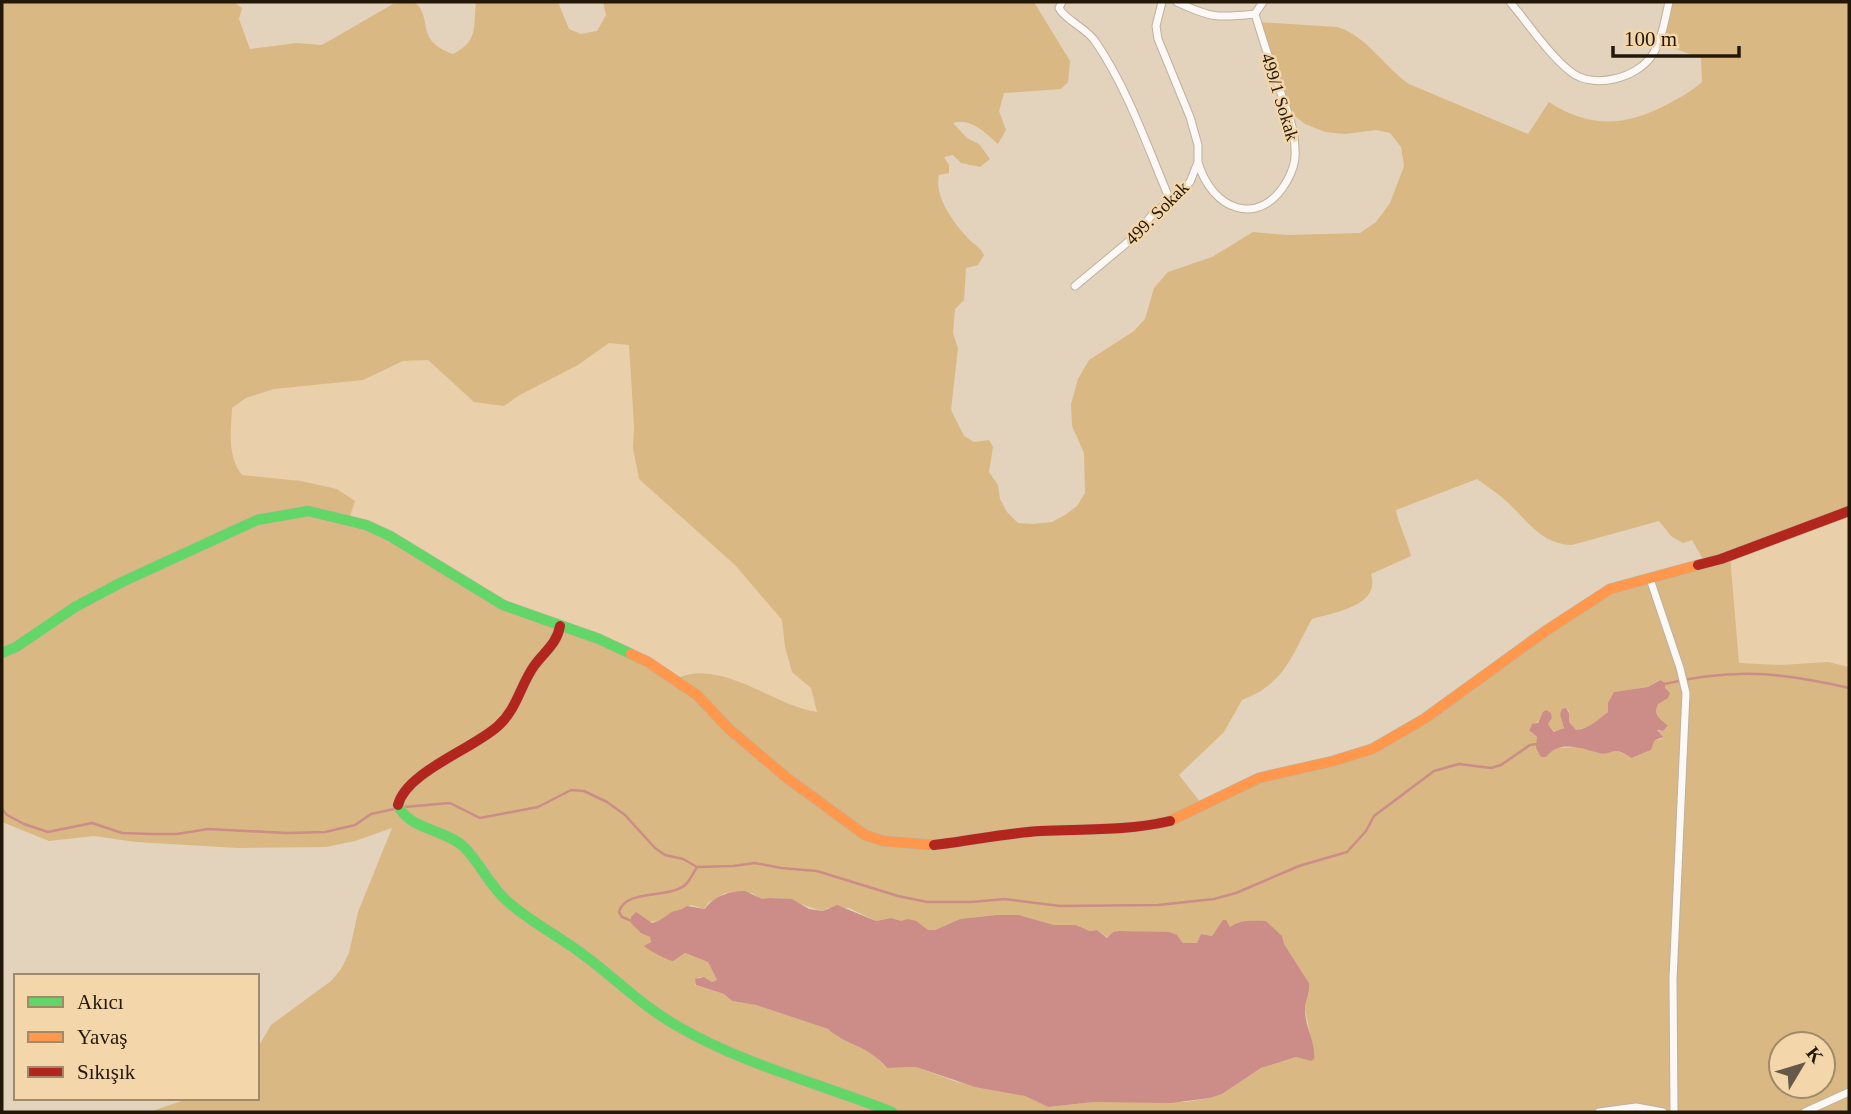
<svg xmlns="http://www.w3.org/2000/svg" width="1851" height="1114" font-family="'Times New Roman',serif">
<style>
.built{fill:#ead0aa}
.green{fill:#d9b884;fill-rule:evenodd}
.water{fill:#cc8c88}
.lines{fill:none;stroke-linecap:round;stroke-linejoin:round}
.stream{stroke:#cc8c88;stroke-width:2.5}
.street-casing{stroke:#bdb19f;stroke-width:9}
.fast-casing{stroke:#bdb19f;stroke-width:11}
.slow-casing{stroke:#bdb19f;stroke-width:11}
.jam-casing{stroke:#bdb19f;stroke-width:11}
.street{stroke:#fbf8f5;stroke-width:7}
.fast{stroke:#63d668;stroke-width:10}
.slow{stroke:#ff974d;stroke-width:10}
.jam{stroke:#b3261e;stroke-width:10}
.labels{text-anchor:middle;stroke-width:5;stroke-linejoin:round;paint-order:stroke}
.street-label{font-size:18px;fill:#231808;stroke:#f4d6ab}
</style>
<rect width="100%" height="100%" fill="#e3d3bc"/>
<path class="built" d="M609,343L629,345L634,426L633,448L639,479L735,565L782,620L785,647L792,672L811,688L817,713L782,702L715,674H687L676,679L503,605L349,519L301,481L242,476L233,464L231,440L232,408L246,398L274,389L363,380L403,361L428,360L474,402L504,406L518,396L578,365Z
M1849,511V667L1828,662L1781,665L1739,663L1730,556Z"/>
<path class="green" d="M2,2H234L242,8L239,19L250,49L297,43L322,45L393,4L415,2C434,20 414,40 453,54C479,41 473,27 476,2H558L569,29L581,34L597,31L606,15L603,2H1034L1070,61L1068,82L1061,89L1004,93L999,111L1006,130L998,144C986,133 970,117 953,123L967,138L979,144L990,159L980,167L961,163L953,155L944,157L949,165V173L939,175C934,196 952,220 965,235C972,244 978,244 984,255L978,265L966,268L964,300L955,309L953,333L958,348L951,410L964,436L974,442L989,440L993,447L989,472L998,485L1000,499L1007,512L1018,523L1033,524L1052,522L1065,515L1077,506L1085,493L1084,453L1072,426L1071,404L1078,379L1089,360L1134,331L1145,319L1154,288L1168,272L1212,257L1253,232L1288,235L1360,233L1376,222L1390,203L1404,166L1401,147L1390,133L1376,130L1345,134L1325,132L1305,124L1286,109L1257,22L1337,27C1366,35 1384,67 1409,84L1528,134L1549,102C1589,128 1624,127 1666,105C1679,98 1691,92 1702,82L1701,58L1659,43L1669,2H1849V511L1730,556L1739,663L1781,665L1828,662L1849,667V1112H1663L1649,1108L1599,1112H149L191,1098H257V1049L271,1025L331,981L341,969L349,953L358,912L392,828L355,841L326,847L238,848L136,842L94,836L49,841L2,822ZM609,343L629,345L634,426L633,448L639,479L735,565L782,620L785,647L792,672L811,688L817,712C772,705 720,657 676,679L560,626L503,605L390,536L349,519L355,501L337,489L301,481L242,475C227,456 231,432 232,408L246,398L274,389L363,380L403,361L428,360L474,402L504,406L518,396L578,365ZM1477,479C1486,486 1496,492 1504,499C1526,518 1539,544 1572,545L1659,521L1671,536L1683,543L1692,540L1705,563L1610,589L1372,749L1229,792L1204,807L1179,775L1224,732L1242,700C1286,683 1291,656 1312,619C1335,612 1381,606 1371,574L1411,556C1407,540 1399,526 1396,510ZM1659,680L1665,684L1662,700L1656,706L1658,717L1668,727L1663,731H1656L1662,739L1655,740L1651,750L1633,758L1617,751L1600,753L1579,747L1557,748L1550,752L1529,729L1532,724H1536L1541,717L1550,712L1552,718L1548,724L1555,732L1561,730L1565,726L1560,714L1566,708L1569,711V722L1576,730L1594,725L1609,712L1610,700L1616,692L1648,687ZM725,893H752L762,900C789,893 800,907 824,911L827,908H849L876,921L891,918L928,930H935L960,919L996,915H1019L1054,925H1076L1090,931L1097,930L1108,938L1113,932L1132,931L1177,935L1183,943H1197L1201,934L1212,936L1216,930L1226,923L1230,927C1241,919 1254,922 1266,921L1281,936L1284,944L1309,983L1305,1009L1310,1033L1311,1061L1296,1057L1261,1068L1222,1094L1210,1098L1186,1102H1094L1048,1107L1025,1096L957,1082L916,1067L887,1068L872,1053L838,1037L828,1029L756,1005L732,1001L724,994L695,985L699,977H704L712,982L717,980L708,962L685,953C670,961 660,952 648,944L652,940C649,935 636,928 631,923L632,921C667,925 663,916 691,905L705,909L708,903ZM1781,1044H1823V1086H1781Z"/>
<path class="water" d="M1660,680L1665,683V688L1670,693L1668,698L1658,704C1653,716 1661,719 1668,726L1663,731L1657,730L1663,737L1655,740L1651,750L1632,758C1628,756 1621,751 1616,751C1611,751 1606,755 1599,753C1582,749 1560,739 1546,757H1541L1536,748L1537,737L1529,730L1532,724L1538,723L1543,712L1546,710L1551,713L1552,718L1548,724L1554,732L1564,728L1560,714L1562,709L1566,708L1569,713V722L1576,730C1591,728 1597,720 1608,712V703L1614,692L1648,687Z
M745,891L762,899L770,898L792,899L809,909L823,911L837,905L876,921L891,918L901,921L908,919L916,921L928,930H935L960,919L996,915H1019L1054,925H1076L1090,931L1097,930L1107,938L1113,932L1120,931L1169,932L1177,935L1183,943H1197L1201,934L1212,936L1223,920H1226L1230,927C1241,919 1254,921 1266,921L1282,936L1284,944L1309,983C1310,993 1305,1001 1305,1010C1305,1027 1316,1043 1314,1059L1311,1061L1296,1057L1261,1068L1222,1094L1210,1098L1171,1103L1094,1102L1048,1107L1025,1096L975,1087L916,1067L887,1068C867,1044 846,1046 828,1029L756,1005L732,1001L724,994L696,985L695,979L704,977L712,982L717,980L708,962L685,953L673,961C667,960 650,951 644,946L651,942L650,937L641,933L631,923V917L636,912L652,923C661,921 665,916 672,912C678,910 681,910 687,906L705,909C713,896 730,891 745,891Z"/>
<g class="lines">
<path class="stream" d="M1665,684C1733,668 1782,672 1849,688
M404,807L450,803L480,818L538,807L571,790L584,791L607,802L625,815L655,848L665,855L683,859L697,867L733,866L755,863L781,868L817,871L898,896L927,902H971L1005,899L1060,906L1158,905L1214,899L1236,893L1299,866L1347,852L1366,831L1374,816L1434,771L1459,764L1491,768L1501,765L1530,745L1537,744
M2,809L7,815L24,824L48,832L92,823L122,833L152,834H177L208,829L286,833L325,832L355,825L371,814L394,809
M632,921L622,917L619,912C625,889 665,899 684,886C690,881 693,873 697,867"/>
<g class="street-casing">
<path id="street" d="M1062,2L1059,8C1064,19 1086,28 1095,41C1128,89 1147,146 1170,200
M1177,2C1211,18 1217,18 1255,14
M1510,2C1528,23 1549,55 1571,72C1594,90 1638,78 1653,54C1662,39 1665,19 1669,2
M1255,14L1263,2
M1198,162C1211,209 1259,230 1287,181C1292,172 1296,160 1295,150C1295,126 1284,103 1277,82C1269,59 1262,37 1255,14
M1075,286L1134,237L1152,215L1179,193L1190,182L1198,162V145L1190,117L1158,39L1156,26L1162,2
M1650,579L1680,668L1686,693L1673,979L1674,1112
M1599,1112L1636,1107L1663,1112
M1805,1112L1849,1092"/>
</g>
<g class="fast-casing">
<path id="fast" d="M2,653L16,647L75,607L122,582L257,520L308,511L366,525L390,536L503,605L599,639L631,654
M398,805C409,830 445,829 464,847C480,863 489,885 507,901C529,921 557,935 581,953C614,977 643,1007 679,1027C745,1065 821,1084 892,1112"/>
</g>
<g class="slow-casing">
<path id="slow" d="M631,654L648,662L697,695L729,729L787,778L865,835L883,841L934,845
M1170,821L1259,778L1333,761L1372,749L1424,719L1547,630L1610,589L1698,565"/>
</g>
<g class="jam-casing">
<path id="jam" d="M1698,565L1721,559L1849,511
M398,805C406,772 473,749 498,726C517,709 520,686 534,666C544,652 557,644 560,626
M934,845C969,841 1006,833 1041,831C1085,829 1127,831 1170,821"/>
</g>
<use href="#street" class="street"/>
<use href="#fast" class="fast"/>
<use href="#slow" class="slow"/>
<use href="#jam" class="jam"/>
</g>
<g class="labels">
<g class="street-label">
<text transform="translate(1280 97) rotate(73)" y="6">499/1 Sokak</text>
<text transform="translate(1157 213) rotate(-45)" y="6">499. Sokak</text>
</g>
</g>
<rect width="1851" height="1114" fill="none" stroke="#231808" stroke-width="7"/>
<rect x="14" y="974" width="245" height="126" fill="#f4d6ab" stroke="#a08a6a" stroke-width="2"/>
<rect x="28" y="997" width="35" height="10" fill="#63d668" stroke="#a08a6a" stroke-width="2"/>
<text x="77" y="1009" font-size="21" fill="#231808">Akıcı</text>
<rect x="28" y="1032" width="35" height="10" fill="#ff974d" stroke="#a08a6a" stroke-width="2"/>
<text x="77" y="1044" font-size="21" fill="#231808">Yavaş</text>
<rect x="28" y="1067" width="35" height="10" fill="#b3261e" stroke="#a08a6a" stroke-width="2"/>
<text x="77" y="1079" font-size="21" fill="#231808">Sıkışık</text>
<g transform="translate(1802 1065) rotate(52)"><circle r="33" fill="#f4d6ab" stroke="#a08a6a" stroke-width="2"/>
<path d="M0-5L12 26L0 18L-12 26Z" fill="#665947"/>
<text y="-10" font-size="19" font-weight="bold" text-anchor="middle" fill="#231808">K</text>
</g>
<path d="M1613 46v10h126v-10" fill="none" stroke="#231808" stroke-width="3.5"/>
<text x="1624" y="46" font-size="21" fill="#231808" stroke="#f4d6ab" stroke-width="5" paint-order="stroke">100 m</text>
</svg>
